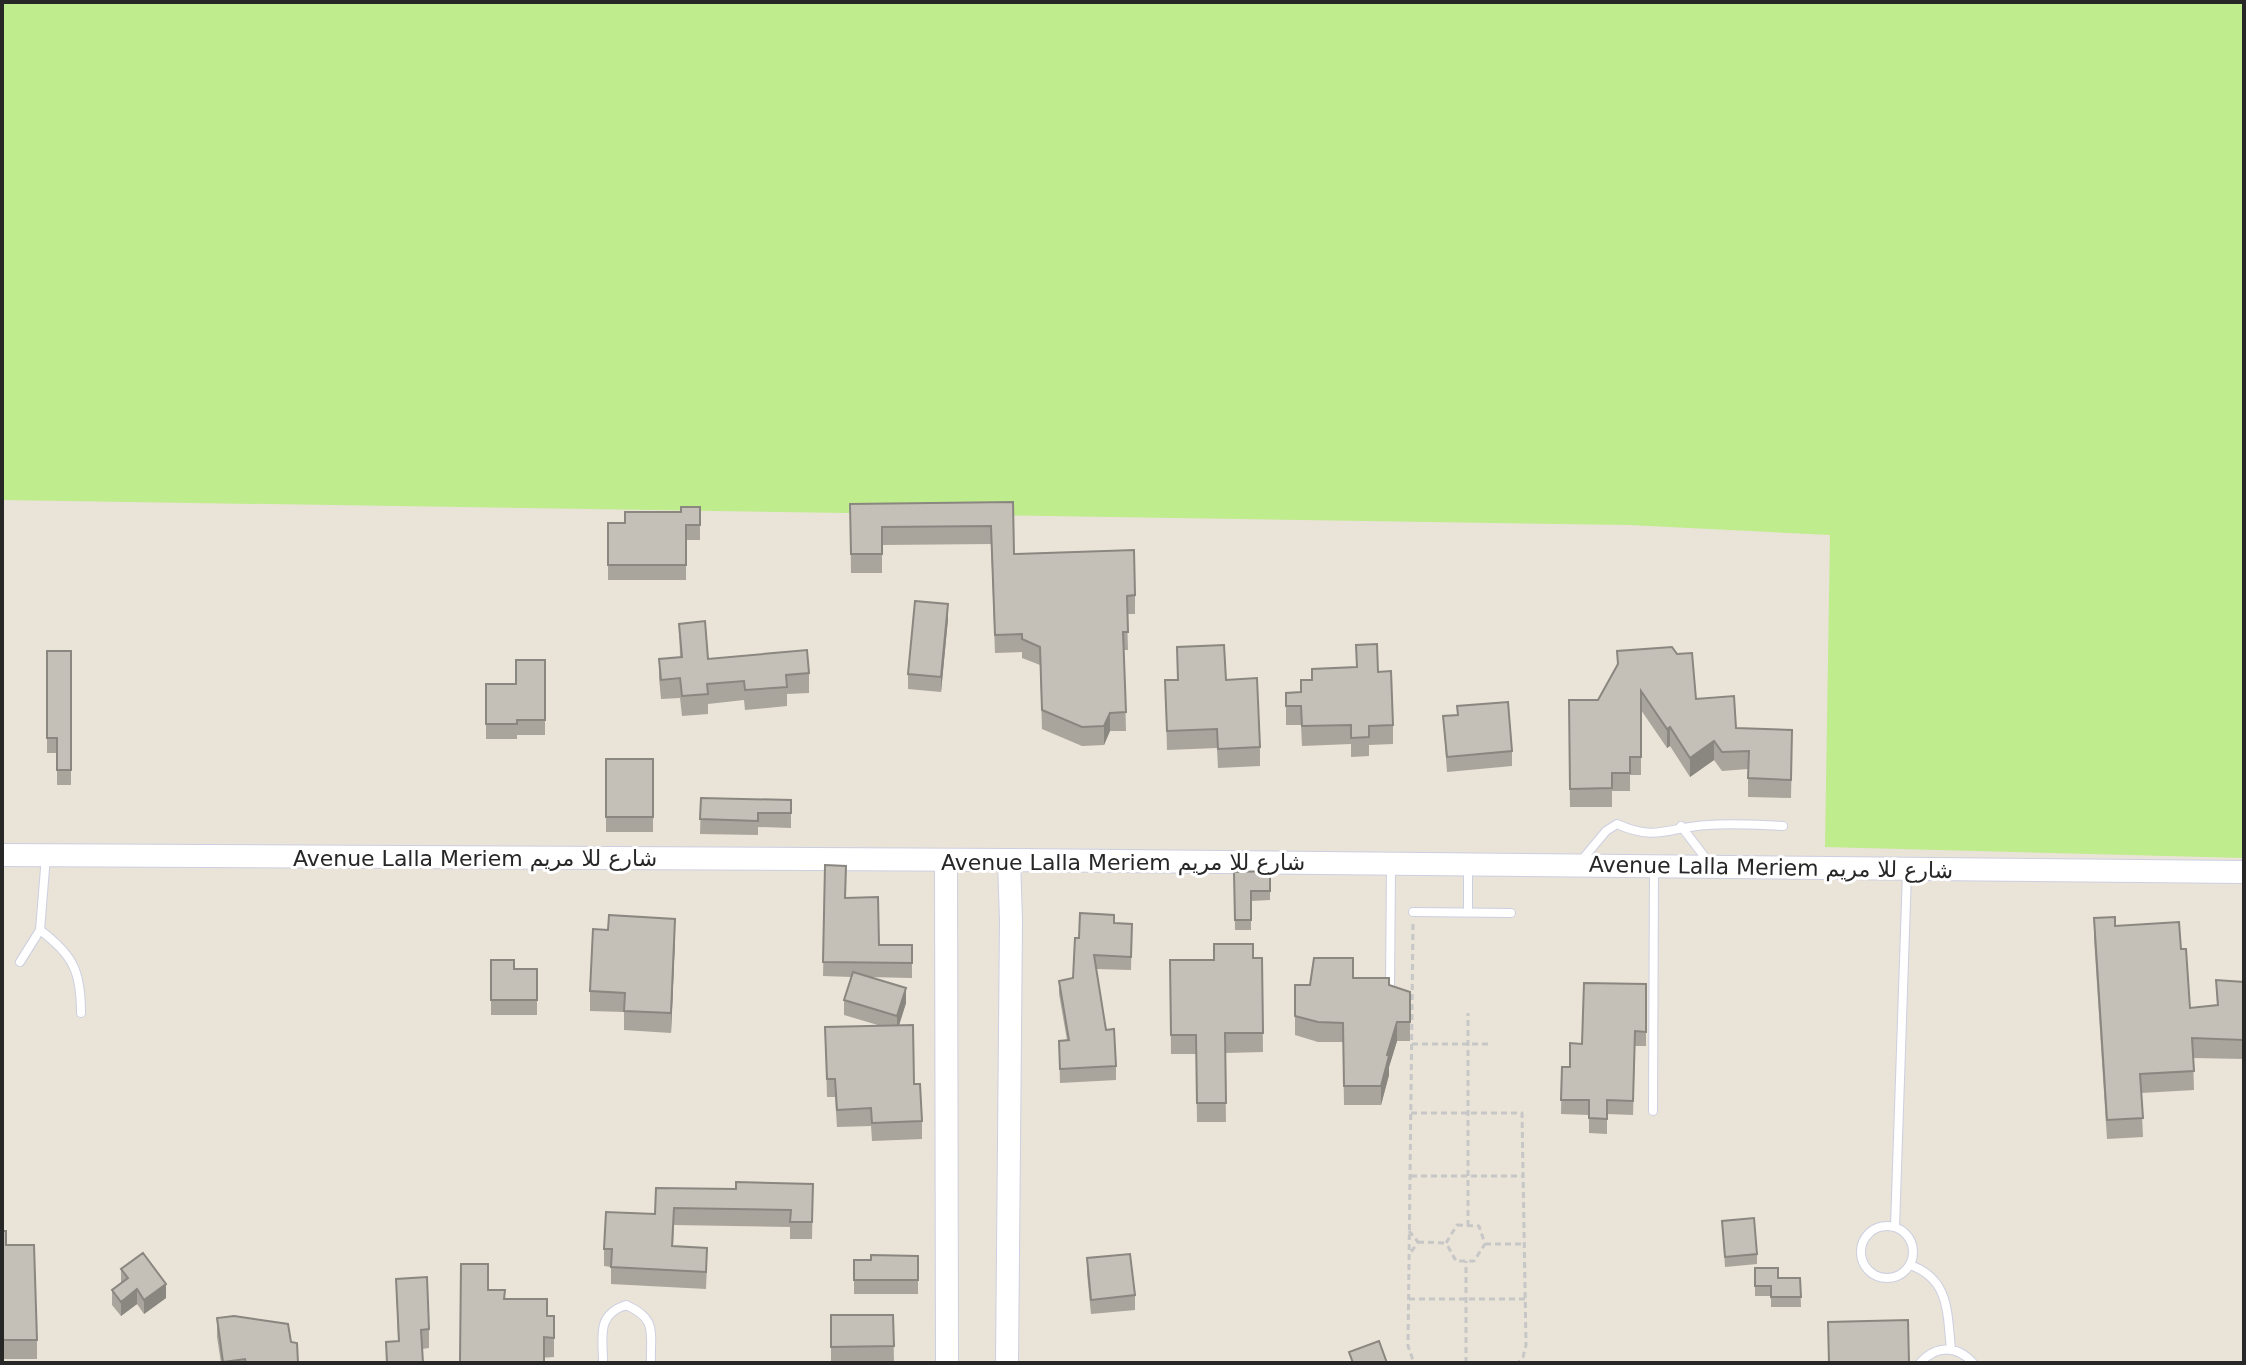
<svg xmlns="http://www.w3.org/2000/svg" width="2246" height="1365" font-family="'DejaVu Sans',Cairo,sans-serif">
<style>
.pitch{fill:#bfec8c}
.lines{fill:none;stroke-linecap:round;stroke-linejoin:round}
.lane-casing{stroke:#cccfe1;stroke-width:10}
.secondary-casing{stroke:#cccfe1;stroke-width:24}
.path{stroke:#c7c7c7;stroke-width:3;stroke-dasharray:6 4;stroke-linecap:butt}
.lane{stroke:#fff;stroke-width:8}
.secondary{stroke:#fff;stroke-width:22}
.wall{fill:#a9a59d}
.shaded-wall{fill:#8a8680}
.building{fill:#c5c0b7;stroke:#8a8680;stroke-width:2}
.labels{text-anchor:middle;stroke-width:6;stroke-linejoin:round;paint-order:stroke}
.street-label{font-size:22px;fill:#272727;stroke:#fff}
</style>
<rect width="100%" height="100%" fill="#eae3d7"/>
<path class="pitch" d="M2,2H2244V858L1825,847L1830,535L1629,525L2,500Z"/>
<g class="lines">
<g class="lane-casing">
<path id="lane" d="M1681,826L1710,864
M1581,861L1606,831L1617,824C1657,842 1668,827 1708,825C1733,823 1758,825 1783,826
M1468,865V912
M1413,912L1511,913
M40,930C73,955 81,971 81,1013
M20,962L40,930L46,856
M1390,989L1391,864
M1653,1111L1654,868
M1861 1252a26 26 0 1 1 52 0a26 26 0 1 1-52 0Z
M1895,1227L1907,872
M1910,1265C1950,1279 1947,1313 1951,1349
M603,1363C603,1336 596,1315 626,1305C658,1319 650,1332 651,1363
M1920,1363C1936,1345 1957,1345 1973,1363"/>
</g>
<g class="secondary-casing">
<path id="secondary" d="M2,855L1009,860L2244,872
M946,861L947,1363
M1007,1363L1011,920L1009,860"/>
</g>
<path class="path" d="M1413,924L1408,1346L1414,1363
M1412,1044H1492
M1411,1113H1522L1526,1345L1523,1357L1518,1363
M1411,1176H1523
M1457,1225L1479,1226L1485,1244L1474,1261H1456L1446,1243Z
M1468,1226V1013
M1409,1231L1418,1242L1411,1252
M1418,1242L1446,1243
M1485,1244H1524
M1409,1299H1525
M1466,1363V1261"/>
<use href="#lane" class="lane"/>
<use href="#secondary" class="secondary"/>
</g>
<path class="wall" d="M1013,502L1014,554L1135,595V614H1127L1128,650H1124L1126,731H1110L1104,745L1082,746L1042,729L1040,665L1022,658V652L995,653L991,544L882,545V573H851L850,504Z
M700,507V540H686V580H608V523H625Z
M948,619L941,692L908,689V674Z
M679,624L708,659L809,673V693L787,694V706L745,710L744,700L708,704V714L682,716L680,698L661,699L659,678V659L680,657Z
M1356,645L1378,672L1393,725V744L1369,745V756L1351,757V744L1302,746L1301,725H1286V693L1301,692L1312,680L1356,667Z
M1177,647L1226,680L1260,747V766L1218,768L1217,748L1167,750L1165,680H1178Z
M47,651H71V785H57V753H47Z
M1617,651L1696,699L1736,728L1792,748L1791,798L1748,797V769L1722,771L1714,760L1690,777L1670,746L1667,748L1641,710V775H1630V791H1612V807H1570L1569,700H1598L1617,665Z
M545,660V735H517V739H486V684H516Z
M1457,706L1512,751V766L1447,772L1443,716L1457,715Z
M606,759H653V832H606Z
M701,798L791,800V828L758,827V835L700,834Z
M825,865L845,898L879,945H912V978L868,977L906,1003L899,1026L914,1084L922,1121V1139L872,1141L871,1126L837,1127L835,1097H827L825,1027L881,1026L844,1015V1000L851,977L823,976Z
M1270,871V900L1251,901V930H1235L1234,872Z
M2094,918L2115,926L2190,1008L2217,1005L2216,980L2244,982V1059L2193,1058L2194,1090L2141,1093L2143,1137L2107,1139L2094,938Z
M1114,923L1132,924L1131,970L1096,969L1106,1030L1116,1066V1080L1060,1083L1059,1041L1067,1040L1059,994V981L1073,978L1079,938Z
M675,938L671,1033L624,1030V1012L590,1011V991Z
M1262,958L1263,1052L1225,1053L1226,1122H1197L1196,1054H1171L1170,960Z
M491,960L514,969H537V1015H491Z
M1353,978L1410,992V1041H1397L1389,1067V1075L1381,1105H1344L1343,1042H1318L1295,1035V985H1310Z
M1646,984V1046H1635L1633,1115L1607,1114V1134L1589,1133V1115L1561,1114L1562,1067H1570Z
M813,1184L812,1239H790V1227L674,1225L673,1247L707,1266L706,1289L611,1284V1267L604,1266V1249L655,1214L736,1189Z
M1722,1221L1757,1254V1264L1725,1267Z
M2,1231L37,1340V1359H2Z
M918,1256V1294H854V1260H871Z
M1087,1258L1135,1295V1310L1091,1314L1087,1273Z
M1755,1268L1778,1278H1800L1801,1307H1771V1296H1755Z
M121,1269L166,1298L144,1314L137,1304L121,1316L112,1305V1290L121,1283Z
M396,1279L429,1329V1348L422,1349L423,1363H386V1342L398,1341Z
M488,1290L547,1316H554V1357L460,1363Z
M831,1315H893L894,1361H831Z
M217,1318L291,1342L299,1363H221L217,1337Z"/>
<path class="shaded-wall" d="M948,604V619L941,692V677Z
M1110,713V731L1104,745V726Z
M1670,727V746L1667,748V729Z
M1714,741V760L1690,777V758Z
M675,919V938L671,1033V1013Z
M906,988V1003L897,1031V1016Z
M1397,1022V1041L1389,1067V1075L1381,1105V1086L1387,1055Z
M166,1284V1298L144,1314V1300Z
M137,1289V1304L121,1316V1302Z"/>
<path class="building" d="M1013,502L1014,554L1134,550L1135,595L1127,596L1128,632H1123L1126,712L1110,713L1104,726L1082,727L1042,710L1040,647L1022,639V634L995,635L991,526L882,527V554H851L850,504Z
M681,507H700V525H686V565H608V523H625V512H681Z
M915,601L948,604L941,677L908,674Z
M705,621L708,659L807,650L809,673L786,675L787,687L745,690L744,681L707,684L708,694L682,696L680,678L661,680L659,659L682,657L679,624Z
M1377,644L1378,672L1391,671L1393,725L1369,726V737L1351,738V725L1302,726L1301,706H1286V693L1301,692V680H1312V669L1357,667L1356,645Z
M1224,645L1226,680L1257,678L1260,747L1218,749L1217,729L1167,731L1165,680H1178L1177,647Z
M1672,647L1677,654L1692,653L1696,699L1734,696L1736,728L1792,730L1791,780L1748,778L1749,751L1722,752L1714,741L1690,758L1670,727L1667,729L1641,691V757H1630V773H1612V788L1570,789L1569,700H1598L1618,664L1617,651Z
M47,651H71V770H57V738H47Z
M516,660H545V720H517V724H486V684H516Z
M1508,702L1512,751L1447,757L1443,716L1458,715L1457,706Z
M606,759H653V817H606Z
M701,798L791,800V813H758V821L700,819Z
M825,865L846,866L845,898L878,897L879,945H912V963L823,962Z
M1270,871V891H1251V920H1235L1234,872Z
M1080,913L1114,915V923L1132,924L1131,957L1094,955L1106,1030L1114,1029L1116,1066L1060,1069L1059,1041L1069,1040L1059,981L1073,978L1075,938H1079Z
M609,915L675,919L671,1013L624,1011L625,993L590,991L593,929L608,930Z
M2115,917V926L2179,922L2181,949H2186L2190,1008L2218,1005L2216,980L2244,982V1040L2192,1038L2194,1071L2140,1074L2143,1118L2107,1120L2094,918Z
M1214,944H1253V958H1262L1263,1033H1225L1226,1103H1197L1196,1035H1171L1170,960H1214Z
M1314,958H1353V978H1389V985L1410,992V1022H1397L1387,1055L1389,1056L1381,1086H1344L1343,1023L1318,1022L1295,1016V985H1310Z
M491,960H514V969H537V1000H491Z
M853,972L906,988L897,1016L844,1000Z
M1584,983L1646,984V1032L1635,1031L1633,1101L1607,1100V1119L1589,1118V1100H1561L1562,1067H1570V1043L1582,1044Z
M913,1025L914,1084H920L922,1121L872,1123L871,1108L837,1110L835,1079H827L825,1027Z
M736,1182L813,1184L812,1222H790L791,1210L674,1208L672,1246L707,1248L706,1272L611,1267L612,1249H604L606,1212L655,1214L656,1188L736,1189Z
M1754,1218L1757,1254L1725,1257L1722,1221Z
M2,1231H6V1245H34L37,1340H2Z
M143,1253L166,1284L144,1300L137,1289L121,1302L112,1290L128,1278L121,1269Z
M1130,1254L1135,1295L1091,1300L1087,1258Z
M871,1255L918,1256V1280H854V1260H871Z
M461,1264H488V1290H505L504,1299H547V1316H554V1338L544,1337V1363H460Z
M1755,1268H1778V1278H1800L1801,1297H1771V1286H1755Z
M427,1277L429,1329L421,1330L423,1363H387L386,1342L399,1341L396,1279Z
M831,1315H893L894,1346L831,1347Z
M234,1316L288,1324L291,1342L297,1343L298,1363H246L245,1359L223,1362L217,1318Z
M1908,1320L1909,1363H1829L1828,1322Z
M1379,1341L1387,1363H1353L1349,1352Z"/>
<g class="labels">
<g class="street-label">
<text x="475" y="866">Avenue Lalla Meriem شارع للا مريم</text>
<text x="1123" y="870">Avenue Lalla Meriem شارع للا مريم</text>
<text transform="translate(1771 867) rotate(1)" y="8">Avenue Lalla Meriem شارع للا مريم</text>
</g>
</g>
<rect width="2246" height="1365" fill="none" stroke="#272727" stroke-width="8"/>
</svg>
